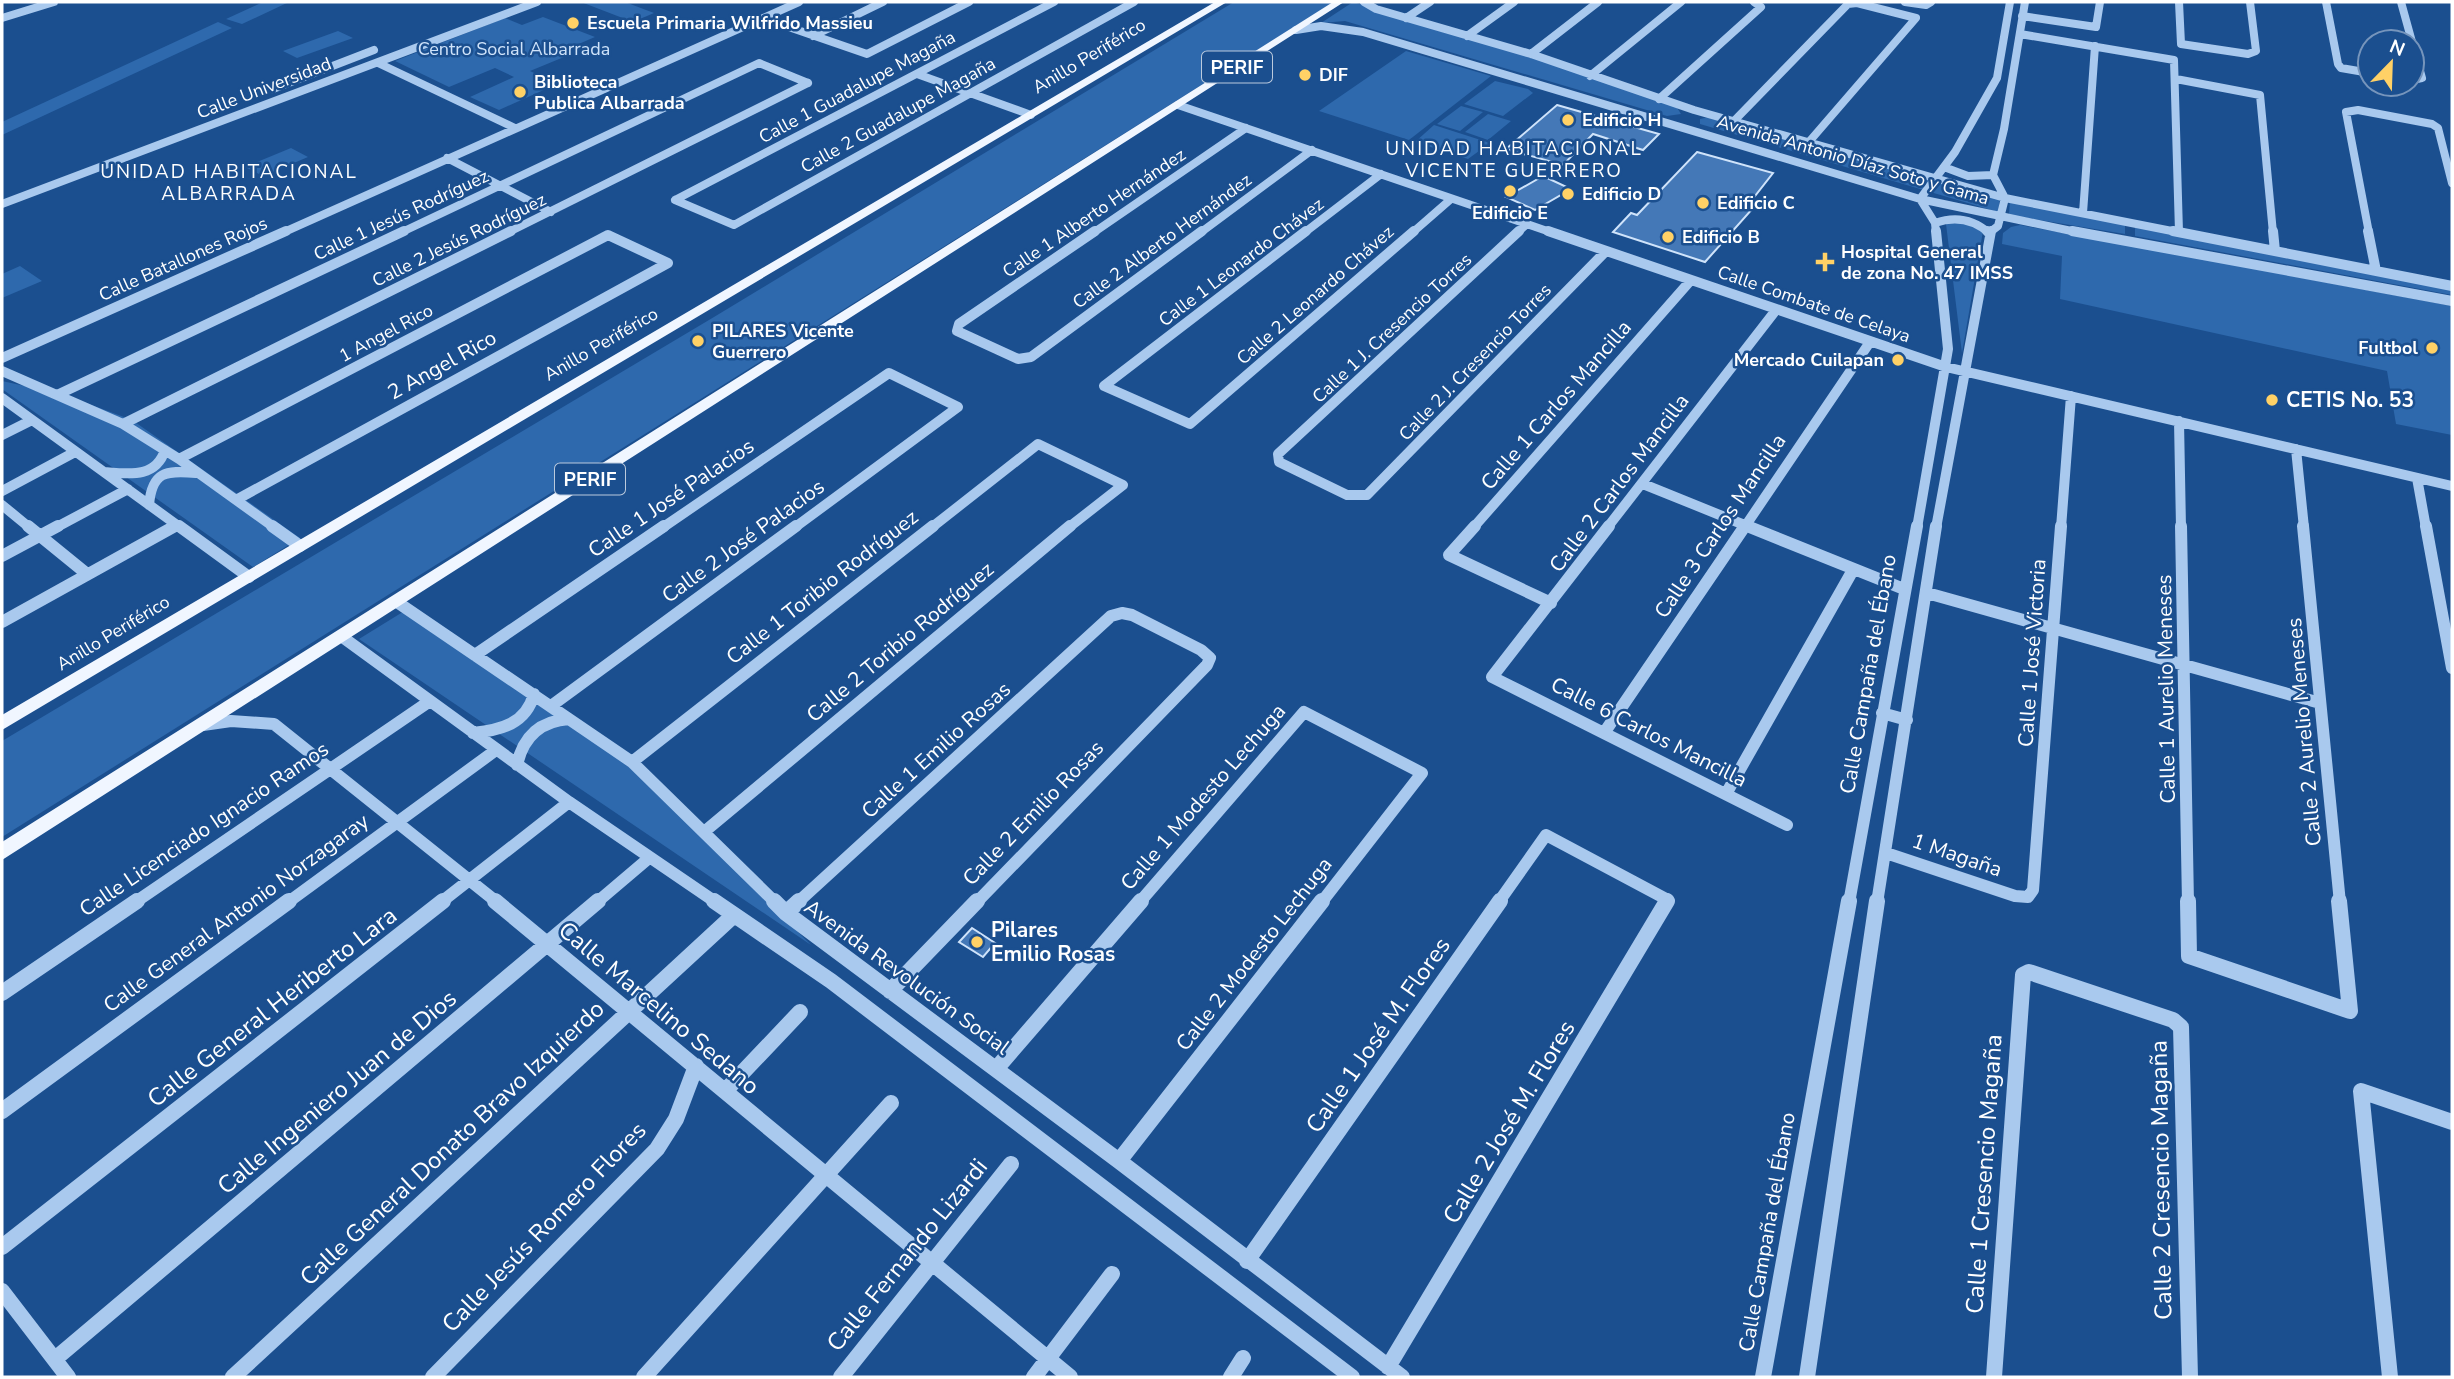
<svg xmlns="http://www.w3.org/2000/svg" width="2454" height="1379" font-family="'Nunito Sans',sans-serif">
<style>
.green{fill:#2e69ad}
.building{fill:#4478b7;stroke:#cfe3fa;stroke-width:2}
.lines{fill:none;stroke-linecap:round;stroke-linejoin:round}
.minor-far3{stroke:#a9c9ee;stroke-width:8}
.minor-far2{stroke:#a9c9ee;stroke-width:10}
.minor-far1{stroke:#a9c9ee;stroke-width:12}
.minor{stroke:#a9c9ee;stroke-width:16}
.major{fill:#f0f6ff;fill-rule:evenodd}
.poi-dot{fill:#ffd166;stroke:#1b4f8f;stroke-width:2.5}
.labels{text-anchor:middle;stroke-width:5;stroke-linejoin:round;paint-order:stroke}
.far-poi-label{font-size:18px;font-weight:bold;fill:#fff;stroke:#1b4f8f;text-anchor:start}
.far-park-label{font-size:18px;fill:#cfe3fa;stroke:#1b4f8f}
.far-street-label{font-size:18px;fill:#fff;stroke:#1b4f8f}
.shield{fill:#1b4f8f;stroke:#bbcadd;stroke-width:2}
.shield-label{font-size:19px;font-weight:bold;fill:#fff}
.far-neighbourhood-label{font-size:19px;letter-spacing:2px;fill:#fff;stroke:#1b4f8f}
.street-label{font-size:21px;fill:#fff;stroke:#1b4f8f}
.poi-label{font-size:21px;font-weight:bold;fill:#fff;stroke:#1b4f8f;text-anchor:start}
.near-street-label{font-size:24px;fill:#fff;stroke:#1b4f8f}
</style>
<rect width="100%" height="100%" fill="#1b4f8f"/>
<path class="green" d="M263,2H289L242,24L226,19Z
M581,2H625L654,13L633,22Z
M1234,2H1334L2,837V741L714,317Z
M1353,2L1526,53L1676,106L1681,114L1667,116L1345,21L1321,23Z
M543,17L595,37L574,46L581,50L530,71L557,84L499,110L470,97L514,77L495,68L449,87L395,61L505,18L522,25Z
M218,22L232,28L2,135V122Z
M338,31L353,38L297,58L283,51Z
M1406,51L1491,76L1409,140L1319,111Z
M1495,81L1528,89L1533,93L1503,116L1464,104Z
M1461,106L1483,112L1460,131L1437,124Z
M1488,114L1511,121L1488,140L1465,132Z
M1709,117L2000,199L1998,212L1700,124V119Z
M1434,125L1490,143L1468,159L1415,142Z
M291,148L308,157L263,176L245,167Z
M2010,199L2125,222V234L2009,215Z
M1965,221L1983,231L1962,353L1946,224Z
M2135,223L2452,287V295L2135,236Z
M2020,225L2452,306V435L2396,424L2387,371L2060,299L2062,256L2002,244L2003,233L2011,227Z
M20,266L42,281L2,298V274Z
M2,381L62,394L132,420L300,538L253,567L2,389Z
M406,610L628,761L811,945L359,639Z"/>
<path class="building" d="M1557,105L1620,123L1659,134L1643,150L1593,134L1563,165L1506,149Z
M1697,152L1773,173L1748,205L1754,207L1705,262L1613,232L1631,213L1637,215Z
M1543,176L1571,189L1535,210L1506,197Z
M972,928L995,943L983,957L959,942Z"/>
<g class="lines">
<path class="minor-far3" d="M1364,2L1376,9L1531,54L1694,110L2005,198L2182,233
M1905,2L1926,5L1931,2
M2179,2L2181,44L2248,54L2256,51L2250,2
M2326,2L2338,64L2341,68L2370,73
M2401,2L2422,78L2412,80
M2022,16L2096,27L2100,2
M2,18L54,2
M763,18L867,54L969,2
M1406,18L1430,2
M1296,30L1321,26L1363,32L1920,199L2081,233
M2020,34L2174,60L2179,232
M813,36L883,2
M1467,36L1514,2
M1531,54L1598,2
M378,63L515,128
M917,74L1031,115
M1590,76L1681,2
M2176,79L2260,95L2273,233
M273,89L374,50
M1659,99L1761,7L1754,2
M1178,105L1553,233
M1733,122L1848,4L1857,3L1916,18L1808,143
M447,158L551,212
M1944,167L1968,176L1993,175
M675,200L734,225L1134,2
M675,200L1054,2
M2,204L537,2
M2083,213L2095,46
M1935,223C1955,216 1973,219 1989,233
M282,233L799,2
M400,233L759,63L808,83
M507,233L808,83
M1093,233L1246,128
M1200,233L1312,150
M1304,233L1381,174
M1412,233L1451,199
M1517,233L1527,224
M1936,233L1935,223L1920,199L1955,152L1997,78L2010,2
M1989,233L1998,226L2005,198L1993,175L2004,129L2025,2
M2369,233L2346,112L2358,110L2432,124L2438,128L2452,183"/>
<path class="minor-far2" d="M1095,231L959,324L957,331L1018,359L1031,357L1202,231
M1306,231L1104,386L1190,424L1414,231
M1519,231L1278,454L1279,462L1347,495H1367L1606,251
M1548,231L1946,367L2452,486
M1987,231L1989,233
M2072,231L2452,301
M2173,231L2452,286
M2273,231L2275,251
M2368,231L2376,271
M2,358L286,231
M2,371L123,424L179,459L275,528
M57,395L404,231
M2,398L181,528
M2179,421L2181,528
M123,424L511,231
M2,435L30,421
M2296,449L2304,528
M179,459L608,235L668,263
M105,472C130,474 156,478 165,450
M2417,478L2426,528
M1643,484L1752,528
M2,491L75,452
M236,500L668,263
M2,505L30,528
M149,505C152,472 165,470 196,473
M55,528L128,489
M172,528L177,525
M662,528L889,373L958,407L794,528
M931,528L1038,444L1123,485L1068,528
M1473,528L1691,280
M1607,528L1776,310
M1744,528L1870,342
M1917,528L1948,349L1936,231
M1936,528L1991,231
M2061,528L2071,396"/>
<path class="minor-far1" d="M28,526L87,574
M179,526L249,577
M272,526L300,546
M1475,526L1449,555L1551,603
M1609,526L1492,677L1787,825
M1747,526L1904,589
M2181,526L2188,903
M2303,526L2340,903
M2426,526L2452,668
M2,556L58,526
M1927,593L2320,703
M397,602L632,762L776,903
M2,622L175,526
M341,636L569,802L717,903
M475,655L664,526
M551,706L796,526
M1882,713L1907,720
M203,725L231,721L274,724L498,903
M473,733C501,730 526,724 534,694
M1604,733L1745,526
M632,762L933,526
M517,765C523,737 540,721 569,719
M1726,794L1853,570
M704,832L1070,526
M1886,853L2015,896L2028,897L2033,890L2061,526
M134,903L430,701
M287,903L496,750
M440,903L569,802
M596,903L649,858
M797,903L1111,616L1122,613L1132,615L1201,650L1210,658L1207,665L976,903
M1139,903L1304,712L1422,773L1321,903
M1498,903L1546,835L1668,900L1666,903
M1849,903L1917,526
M1877,903L1936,526"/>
<path class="minor" d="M495,901L1070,1377
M714,901L831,981L1352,1377
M774,901L786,913L1119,1161L1402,1377
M2188,901L2189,956L2350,1011L2339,901
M786,913L799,901
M890,991L977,901
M2,993L137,901
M996,1069L1141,901
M725,1091L800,1012
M2,1111L289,901
M1119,1161L1322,901
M2,1247L443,901
M1247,1261L1500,901
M2,1291L68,1377
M55,1359L598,901
M1388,1367L1667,901
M233,1377L734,915
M433,1377L657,1149L676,1119L696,1066
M644,1377L891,1103
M841,1377L1011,1164
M1034,1377L1112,1274
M1231,1377L1243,1358
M1763,1377L1849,901
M1807,1377L1877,901
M1994,1377L2023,975L2029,972L2173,1020L2181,1027L2190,1377
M2390,1377L2361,1091L2452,1122"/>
<path class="major" d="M1215,2H1227L2,730V715Z
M1333,2H1344L2,860V842Z"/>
</g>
<g class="poi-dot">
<circle cx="573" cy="23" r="7"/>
<circle cx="1305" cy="75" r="7"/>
<circle cx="520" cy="92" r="7"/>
<circle cx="1568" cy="120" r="7"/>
<circle cx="1510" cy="191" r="7"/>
<circle cx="1568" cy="194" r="7"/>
<circle cx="1703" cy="203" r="7"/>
<circle cx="1668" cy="237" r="7"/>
<path d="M1821.5 251.5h7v7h7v7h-7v7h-7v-7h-7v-7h7z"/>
<circle cx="698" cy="341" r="7"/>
<circle cx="2432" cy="348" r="7"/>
<circle cx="1898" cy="360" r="7"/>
<circle cx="2272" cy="400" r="7"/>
<circle cx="977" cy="942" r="7"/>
</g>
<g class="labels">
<g class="far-poi-label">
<text x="587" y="29">Escuela Primaria Wilfrido Massieu</text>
<text x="1319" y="81">DIF</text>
<text x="534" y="88">Biblioteca<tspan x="534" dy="21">Publica Albarrada</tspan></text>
<text x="1582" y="126">Edificio H</text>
<text x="1582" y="200">Edificio D</text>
<text x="1717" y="209">Edificio C</text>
<text x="1510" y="219" text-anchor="middle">Edificio E</text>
<text x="1682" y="243">Edificio B</text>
<text x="1841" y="258">Hospital General<tspan x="1841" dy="21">de zona No. 47 IMSS</tspan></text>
<text x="712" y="337">PILARES Vicente<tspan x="712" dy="21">Guerrero</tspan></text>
<text x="2418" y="354" text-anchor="end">Fultbol</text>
<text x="1884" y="366" text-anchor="end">Mercado Cuilapan</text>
</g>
<g class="far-park-label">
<text x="514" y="55">Centro Social Albarrada</text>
</g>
<g class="far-street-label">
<text transform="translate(1089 56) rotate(-31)" y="6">Anillo Periférico</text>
<text transform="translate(857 87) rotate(-28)" y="6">Calle 1 Guadalupe Magaña</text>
<text transform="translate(264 88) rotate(-21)" y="6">Calle Universidad</text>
<text transform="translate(898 115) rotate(-29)" y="6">Calle 2 Guadalupe Magaña</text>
<text transform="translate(1853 160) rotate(16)" y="6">Avenida Antonio Díaz Soto y Gama</text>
<text transform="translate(1094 213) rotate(-34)" y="6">Calle 1 Alberto Hernández</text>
<text transform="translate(401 215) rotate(-25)" y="6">Calle 1 Jesús Rodríguez</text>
<text transform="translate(459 240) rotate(-26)" y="6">Calle 2 Jesús Rodríguez</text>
<text transform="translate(1162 241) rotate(-36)" y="6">Calle 2 Alberto Hernández</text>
<text transform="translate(183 259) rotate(-24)" y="6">Calle Batallones Rojos</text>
<text transform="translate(1241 262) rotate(-37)" y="6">Calle 1 Leonardo Chávez</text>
<text transform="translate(1315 295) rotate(-41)" y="6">Calle 2 Leonardo Chávez</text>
<text transform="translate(1814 304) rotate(19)" y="6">Calle Combate de Celaya</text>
<text transform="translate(1392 328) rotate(-43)" y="6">Calle 1 J. Cresencio Torres</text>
<text transform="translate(386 333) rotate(-28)" y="6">1 Angel Rico</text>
<text transform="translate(601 344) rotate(-30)" y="6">Anillo Periférico</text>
<text transform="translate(1475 362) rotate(-46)" y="6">Calle 2 J. Cresencio Torres</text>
<text transform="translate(113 633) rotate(-31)" y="6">Anillo Periférico</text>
</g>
<g class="shield">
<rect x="1202" y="51.5" width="70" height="31" rx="5"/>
<rect x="555" y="463.5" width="70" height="31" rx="5"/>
</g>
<g class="shield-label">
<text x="1237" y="74">PERIF</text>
<text x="590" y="486">PERIF</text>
</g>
<g class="far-neighbourhood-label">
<text x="1514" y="155">UNIDAD HABITACIONAL<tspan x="1514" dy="22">VICENTE GUERRERO</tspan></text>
<text x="229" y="178">UNIDAD HABITACIONAL<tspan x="229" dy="22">ALBARRADA</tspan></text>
</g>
<g class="street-label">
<text transform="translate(442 365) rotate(-29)" y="7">2 Angel Rico</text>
<text transform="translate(1556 405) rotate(-49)" y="7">Calle 1 Carlos Mancilla</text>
<text transform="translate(1619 483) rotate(-53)" y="7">Calle 2 Carlos Mancilla</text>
<text transform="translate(671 498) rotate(-34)" y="7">Calle 1 José Palacios</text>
<text transform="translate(1720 526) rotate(-56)" y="7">Calle 3 Carlos Mancilla</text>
<text transform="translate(743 541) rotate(-36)" y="7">Calle 2 José Palacios</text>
<text transform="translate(822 587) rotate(-38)" y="7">Calle 1 Toribio Rodríguez</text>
<text transform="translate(900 642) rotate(-40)" y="7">Calle 2 Toribio Rodríguez</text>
<text transform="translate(2032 653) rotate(-86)" y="7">Calle 1 José Victoria</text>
<text transform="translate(1868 674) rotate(-80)" y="7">Calle Campaña del Ébano</text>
<text transform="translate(2166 689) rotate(-91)" y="7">Calle 1 Aurelio Meneses</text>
<text transform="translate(1649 732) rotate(27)" y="7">Calle 6 Carlos Mancilla</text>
<text transform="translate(2304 732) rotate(-95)" y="7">Calle 2 Aurelio Meneses</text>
<text transform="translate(936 750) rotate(-42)" y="7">Calle 1 Emilio Rosas</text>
<text transform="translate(1203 797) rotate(-49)" y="7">Calle 1 Modesto Lechuga</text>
<text transform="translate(1033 813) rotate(-46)" y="7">Calle 2 Emilio Rosas</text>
<text transform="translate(204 829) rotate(-34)" y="7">Calle Licenciado Ignacio Ramos</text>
<text transform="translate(1957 855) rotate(19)" y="7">1 Magaña</text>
<text transform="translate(236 913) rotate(-36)" y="7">Calle General Antonio Norzagaray</text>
<text transform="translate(1254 954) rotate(-52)" y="7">Calle 2 Modesto Lechuga</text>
<text transform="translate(907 977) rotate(36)" y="7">Avenida Revolución Social</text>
<text transform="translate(1767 1232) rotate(-80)" y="7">Calle Campaña del Ébano</text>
</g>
<g class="poi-label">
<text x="2286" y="407">CETIS No. 53</text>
<text x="991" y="937">Pilares<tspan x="991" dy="24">Emilio Rosas</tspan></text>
</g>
<g class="near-street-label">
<text transform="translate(272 1007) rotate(-38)" y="8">Calle General Heriberto Lara</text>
<text transform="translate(659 1008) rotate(40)" y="8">Calle Marcelino Sedano</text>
<text transform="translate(1378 1035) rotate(-55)" y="8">Calle 1 José M. Flores</text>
<text transform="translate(337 1092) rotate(-40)" y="8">Calle Ingeniero Juan de Dios</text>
<text transform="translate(1509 1122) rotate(-59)" y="8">Calle 2 José M. Flores</text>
<text transform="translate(452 1143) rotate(-43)" y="8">Calle General Donato Bravo Izquierdo</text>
<text transform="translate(1984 1174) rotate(-86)" y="8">Calle 1 Cresencio Magaña</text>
<text transform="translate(2161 1180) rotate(-91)" y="8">Calle 2 Cresencio Magaña</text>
<text transform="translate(544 1227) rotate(-46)" y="8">Calle Jesús Romero Flores</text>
<text transform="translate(907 1255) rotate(-51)" y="8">Calle Fernando Lizardi</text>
</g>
</g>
<rect width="2454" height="1379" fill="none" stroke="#ffffff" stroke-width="7"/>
<g transform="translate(2391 63) rotate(23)"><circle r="33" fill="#1b4f8f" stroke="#7695bc" stroke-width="2"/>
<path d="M0-5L12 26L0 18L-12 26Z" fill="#ffd166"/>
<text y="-10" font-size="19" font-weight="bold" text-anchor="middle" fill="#ffffff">N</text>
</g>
</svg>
